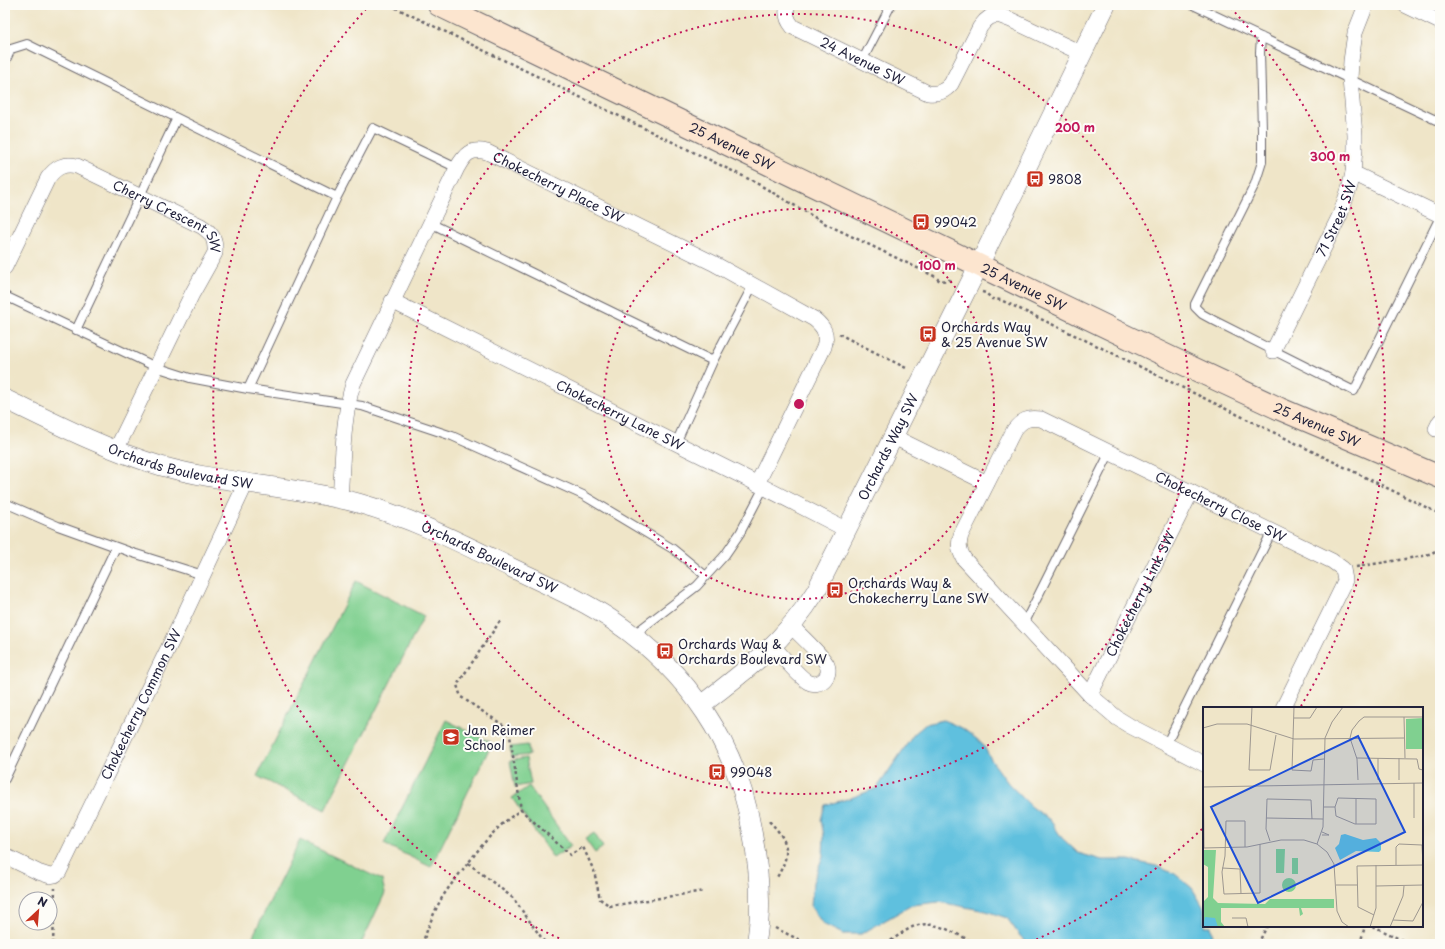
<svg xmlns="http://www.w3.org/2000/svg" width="1445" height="949" font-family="'Playpen Sans',sans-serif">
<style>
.green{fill:#80d090;stroke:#517966}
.water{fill:#5fc0de;stroke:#40718c}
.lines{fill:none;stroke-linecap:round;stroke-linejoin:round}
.service-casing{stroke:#6a666c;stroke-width:10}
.minor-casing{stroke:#6a666c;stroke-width:16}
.tertiary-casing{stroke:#6a666c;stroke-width:20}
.secondary-casing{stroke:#6a666c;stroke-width:24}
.path{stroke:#6a666c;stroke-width:2.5;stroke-dasharray:3 3;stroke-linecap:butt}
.service{stroke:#fff;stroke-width:8}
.minor{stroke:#fff;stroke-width:15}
.tertiary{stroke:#fff;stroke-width:19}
.secondary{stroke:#fce5cf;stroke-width:22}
.ring{fill:none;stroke:#c2185b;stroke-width:2;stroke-dasharray:2 4}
.labels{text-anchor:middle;stroke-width:4;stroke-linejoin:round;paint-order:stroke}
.street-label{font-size:13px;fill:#22223b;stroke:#fdfcf7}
.poi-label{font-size:13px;fill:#22223b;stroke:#fdfcf7;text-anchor:start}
.inset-road{fill:none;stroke:#9d9790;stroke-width:1}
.view{fill:#1d4ed8;fill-opacity:0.15;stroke:#1d4ed8;stroke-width:2}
.inset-edge{fill:none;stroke:#22223b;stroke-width:2}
.centre{fill:#c2185b;stroke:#fdfcf7;stroke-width:2}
.ring-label{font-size:12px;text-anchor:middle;font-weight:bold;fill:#c2185b;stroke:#fdfcf7;stroke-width:4;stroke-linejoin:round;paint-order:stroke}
</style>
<rect width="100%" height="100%" fill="#fdfcf7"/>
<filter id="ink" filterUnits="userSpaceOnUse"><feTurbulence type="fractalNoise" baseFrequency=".025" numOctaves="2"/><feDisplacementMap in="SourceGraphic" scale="8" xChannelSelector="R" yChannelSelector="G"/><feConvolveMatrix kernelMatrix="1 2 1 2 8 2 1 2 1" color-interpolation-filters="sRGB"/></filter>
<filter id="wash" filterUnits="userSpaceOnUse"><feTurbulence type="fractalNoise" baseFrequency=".012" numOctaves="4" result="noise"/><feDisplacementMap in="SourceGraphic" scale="16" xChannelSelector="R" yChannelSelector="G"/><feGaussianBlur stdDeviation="0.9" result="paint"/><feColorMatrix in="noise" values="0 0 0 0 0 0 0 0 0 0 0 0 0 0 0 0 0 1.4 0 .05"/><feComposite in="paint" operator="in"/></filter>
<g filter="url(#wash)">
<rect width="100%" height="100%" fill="#efe5c8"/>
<path class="green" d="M356,581L424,616L325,810L257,776Z
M446,720L492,743L431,867L384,844Z
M528,745L529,755L511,757L510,747Z
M526,758L531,784L515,787L510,761Z
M529,786L571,846L553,858L512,798Z
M594,833L603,847L595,853L585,839Z
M300,840L382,880L385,893L361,944H249Z"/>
<path class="water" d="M943,720L962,728L982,743L992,761L1008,783L1032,807L1050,820L1062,838L1078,853L1102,860H1129L1156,866L1175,874L1192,888L1204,908V926H1211L1214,944H1029L1020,936L1007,918L986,911L939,902L912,905L861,934H843L823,924L811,907L813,882L823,856L824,836L821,820L825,805L851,798L877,788L914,734L926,724Z"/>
</g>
<g filter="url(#ink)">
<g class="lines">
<g class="service-casing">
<path id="service" d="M1193,5L1440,122
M1261,37L1260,52L1262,130V162L1255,184L1195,304V307L1202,314L1213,320L1354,391L1440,217
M862,61L891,5
M5,62L11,49L27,44L337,197
M430,223L713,361
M5,296L156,367L190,378L248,389L362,406L452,436L583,495L673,549L706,576L697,586L633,635
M76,330L177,118
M248,389L337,197L373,128L457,168
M676,443L713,361L753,285
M5,503L58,526L133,553L203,575
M706,576L725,555L740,533L764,487
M1024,624L1110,452
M1166,745L1272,531
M5,779L116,547"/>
</g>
<g class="minor-casing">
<g id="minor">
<path id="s1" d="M788,5C785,14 787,20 793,27L928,93C938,94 944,92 951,84L980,27L985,21L990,17L998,15L1011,20L1083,54"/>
<path d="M1405,5L1440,22"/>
<path d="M1353,173L1440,215"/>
<path id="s2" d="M5,267L48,178C56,167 64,163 77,166L201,226C212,233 216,239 215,253L192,294L116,450"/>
<path id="s3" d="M392,301L746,478L847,530"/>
<path id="s4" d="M1273,351L1340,215L1350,186L1353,173L1355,149V135L1350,79L1351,61L1355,33L1366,5"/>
<path d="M1436,429L1440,421"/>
<path d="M894,437L987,483"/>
<path id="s5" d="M340,499C343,461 342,421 353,384L457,168C465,154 470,148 487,152L713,263L814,319C824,327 828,334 824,347L757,484"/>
<path d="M773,646C781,655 799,677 808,682C819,688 832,677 827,665C824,657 799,634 791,626"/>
<path id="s6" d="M1090,695L1191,492"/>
<path id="s7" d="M1204,764L1130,726L1117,718L1090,695L964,559C959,550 958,545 961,535L1014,430C1022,420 1028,417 1041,419L1332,561L1343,569L1345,580L1343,586L1283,708"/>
<path id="s8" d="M5,856L38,872L50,876L55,875L59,872L181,622L246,483"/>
</g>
</g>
<g class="tertiary-casing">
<g id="tertiary">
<path id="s9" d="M5,399C56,424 107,450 161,466C226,484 294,486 358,503C412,518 461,543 510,567C545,584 583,600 615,622C688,672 737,744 752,831C759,868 763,908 756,944"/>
<path id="s10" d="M701,705C747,670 785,641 816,591L979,265L1106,5"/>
</g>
</g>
<g class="secondary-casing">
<g id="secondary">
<path id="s11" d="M439,5L1169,357L1280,409L1440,477"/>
</g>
</g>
<path class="path" d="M390,5L753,181L826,224L934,276L940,281L949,280L953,281
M982,292L986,293L992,299L1001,300L1108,351L1440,514
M839,334L908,369
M1356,567L1423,556L1432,553L1440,548
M500,621L457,685L461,697L509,729L521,810L570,855L583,847L594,871L600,899L610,906L704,891
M769,821C790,842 791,854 776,879
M468,863L513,898L546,944
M1373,926L1410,944
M775,928L808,944
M53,944L55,888
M422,944C428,928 434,911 443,896C451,884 460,873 469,862C484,842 500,823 521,810
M886,944C895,938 905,930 915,926C936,919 959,936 977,944
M1258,944L1267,926
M1360,944L1365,926"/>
<use href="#service" class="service"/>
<use href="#minor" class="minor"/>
<use href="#tertiary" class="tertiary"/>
<use href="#secondary" class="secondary"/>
</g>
</g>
<g class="ring">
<circle cx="799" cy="404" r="195"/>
<circle cx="799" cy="404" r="390"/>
<path d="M1202 829A586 586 0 0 1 1028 943M570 943A586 586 0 0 1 367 8M1231 8A586 586 0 0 1 1301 706"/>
</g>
<defs>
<g id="bus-square" transform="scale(0.9)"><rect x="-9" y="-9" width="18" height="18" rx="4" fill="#c8321e" stroke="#fdfcf7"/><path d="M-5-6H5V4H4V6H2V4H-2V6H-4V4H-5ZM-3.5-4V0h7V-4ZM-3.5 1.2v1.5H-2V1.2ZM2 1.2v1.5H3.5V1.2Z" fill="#fff"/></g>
<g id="school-square" transform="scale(0.9)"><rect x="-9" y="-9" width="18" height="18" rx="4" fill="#c8321e" stroke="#fdfcf7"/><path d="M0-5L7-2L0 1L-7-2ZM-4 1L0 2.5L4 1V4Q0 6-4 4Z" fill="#fff"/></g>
</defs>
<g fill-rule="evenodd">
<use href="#bus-square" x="1035" y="179"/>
<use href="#bus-square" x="921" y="222"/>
<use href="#bus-square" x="928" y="334"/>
<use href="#bus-square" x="835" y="590"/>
<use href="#bus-square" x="665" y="651"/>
<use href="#school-square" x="451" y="737"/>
<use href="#bus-square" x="717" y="772"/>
</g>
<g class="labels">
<g class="street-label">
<text dy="5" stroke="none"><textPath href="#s1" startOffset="101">24 Avenue SW</textPath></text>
<text dy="5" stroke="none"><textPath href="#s11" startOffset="325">25 Avenue SW</textPath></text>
<text dy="5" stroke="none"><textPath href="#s5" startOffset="473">Chokecherry Place SW</textPath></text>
<text dy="5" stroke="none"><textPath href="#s4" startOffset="147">71 Street SW</textPath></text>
<text dy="5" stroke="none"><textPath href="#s2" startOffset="238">Cherry Crescent SW</textPath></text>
<text dy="5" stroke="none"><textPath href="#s11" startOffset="649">25 Avenue SW</textPath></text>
<text dy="5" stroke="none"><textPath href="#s3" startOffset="255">Chokecherry Lane SW</textPath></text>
<text dy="5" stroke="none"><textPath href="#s11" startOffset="973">25 Avenue SW</textPath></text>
<text dy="5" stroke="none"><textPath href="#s10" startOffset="324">Orchards Way SW</textPath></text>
<text dy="5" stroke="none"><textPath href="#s9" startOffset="189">Orchards Boulevard SW</textPath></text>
<text dy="5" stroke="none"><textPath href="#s7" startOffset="693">Chokecherry Close SW</textPath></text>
<text dy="5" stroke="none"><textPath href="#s9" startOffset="513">Orchards Boulevard SW</textPath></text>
<text dy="5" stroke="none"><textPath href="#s6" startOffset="113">Chokecherry Link SW</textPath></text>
<text dy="5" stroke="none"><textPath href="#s8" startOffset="246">Chokecherry Common SW</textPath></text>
</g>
<g class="poi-label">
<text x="1048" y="184">9808</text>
<text x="934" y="227">99042</text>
<text x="941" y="332">Orchards Way<tspan x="941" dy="15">&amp; 25 Avenue SW</tspan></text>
<text x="848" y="588">Orchards Way &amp;<tspan x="848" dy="15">Chokecherry Lane SW</tspan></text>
<text x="678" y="649">Orchards Way &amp;<tspan x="678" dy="15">Orchards Boulevard SW</tspan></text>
<text x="464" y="735">Jan Reimer<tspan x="464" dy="15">School</tspan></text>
<text x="730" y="777">99048</text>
</g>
</g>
<g transform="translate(1203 707)">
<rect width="220" height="220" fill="#efe5c8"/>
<path d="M220,11V42H203V12ZM73,142H82L81,166H73ZM0,143H13L10,191L15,196L62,197L67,192H131V201H98L100,207L97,209L96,201H18V215L22,220H0V195L5,190V160L0,157ZM89,151H95V167H89ZM79 178a7 7 0 1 1 14 0a7 7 0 1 1-14 0Z" fill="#80d090"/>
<path d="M142,127L160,133L173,131L178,136V143L176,145L153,144L137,153L132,141L136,137L138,128ZM2,210L12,211L15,220H0Z" fill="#5fc0de"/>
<path class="inset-road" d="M49,0L46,63H67L73,28M91,0L89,63L108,64L110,53L121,52M201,10L202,51M91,11H107L114,0M0,21L14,17H44L91,32L201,31M0,39L1,141M154,51L214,52L216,62L220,63M155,73L154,52L147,31L149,23L156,14L161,10H220M175,73V51M196,73V51M211,76V111M0,80L220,76M120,100H132L133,109L152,117H173V92L135,91L132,100M63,111L120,112M153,117V91M119,128H126L119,125M67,134L63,122L64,92L108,93L109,112M114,137L120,120L122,31L129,15L140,0M42,140V114H23L22,149L19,165L21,187L57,186V137M0,141L44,140L78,133H101L114,137L124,145L131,157L134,204L139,215L146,220M193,158V140L196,137L219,138L220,158M19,161L37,162L38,187M133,178H154M173,179L220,178M171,208L155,200L154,159L220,158M29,211H43L45,220M190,213L210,214L220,195M167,220L173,201V158M187,220L200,189L201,179"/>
<path class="view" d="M155,29L202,125L55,196L8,100Z"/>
<rect width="220" height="220" class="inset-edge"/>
</g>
<circle cx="799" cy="404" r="6" class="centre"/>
<g class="ring-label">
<text x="1075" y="132">200 m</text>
<text x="1330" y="161">300 m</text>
<text x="937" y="270">100 m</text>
</g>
<rect width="1445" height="949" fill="none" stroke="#fdfcf7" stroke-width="20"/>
<g transform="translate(38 911) rotate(26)"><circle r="19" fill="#fdfcf7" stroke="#a5a5ac"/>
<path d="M0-3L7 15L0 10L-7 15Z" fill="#c8321e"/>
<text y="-6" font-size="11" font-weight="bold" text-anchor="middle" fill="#22223b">N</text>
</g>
</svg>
